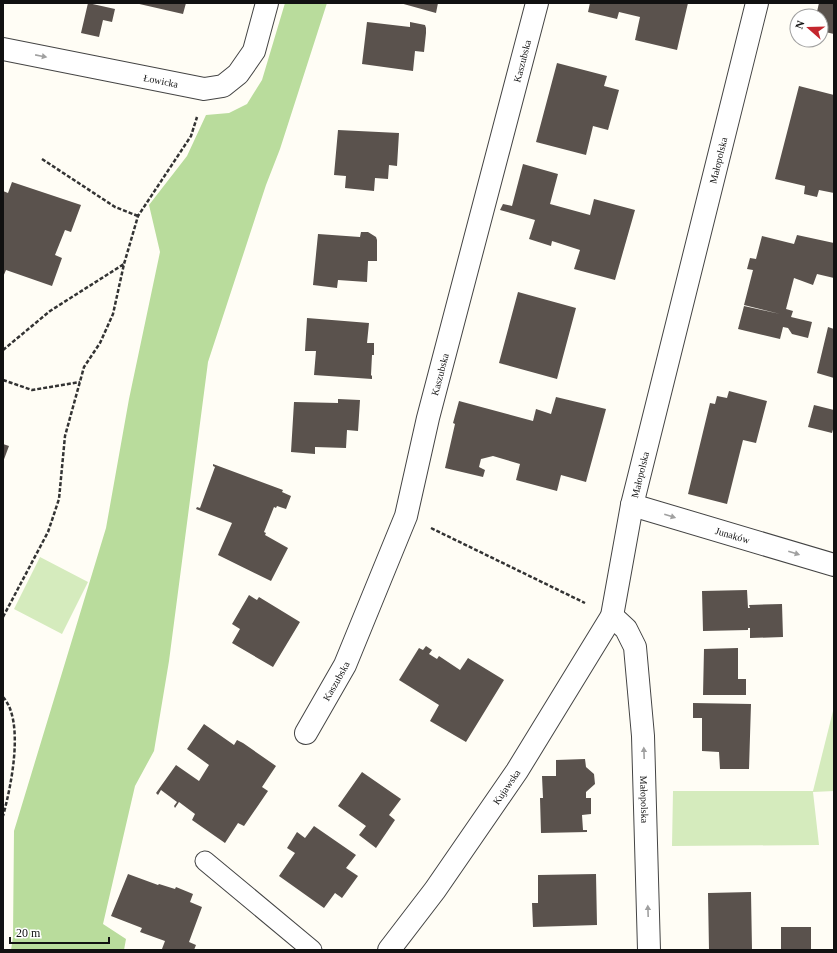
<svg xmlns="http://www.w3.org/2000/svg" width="837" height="953" font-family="'Times New Roman',serif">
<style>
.green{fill:#d5ebbd}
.forest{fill:#b9dc9c}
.building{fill:#5a524d}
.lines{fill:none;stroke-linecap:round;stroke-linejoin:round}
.lane-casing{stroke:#444;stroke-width:21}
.street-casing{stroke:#444;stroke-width:24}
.path{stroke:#333;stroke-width:2.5;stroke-dasharray:4 2;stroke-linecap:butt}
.lane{stroke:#fff;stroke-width:19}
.street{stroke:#fff;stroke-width:22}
.oneway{fill:#a0a0a0}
.labels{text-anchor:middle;stroke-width:4;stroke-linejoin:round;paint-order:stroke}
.street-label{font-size:10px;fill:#111;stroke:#fff}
</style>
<rect width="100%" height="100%" fill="#fffdf5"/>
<path class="green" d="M40,557L88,582L62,634L14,609Z
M834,707V791L813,792L819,845L672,846L673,791H813Z"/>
<path class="forest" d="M285,3H327L280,149L266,185L208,362L169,661L154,751L135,786L103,924L126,939L124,950H11L13,937L14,831L106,528L129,399L160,252L149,205L187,156L206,115L229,113L247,104L262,80Z"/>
<path class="building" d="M88,3L115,9L112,22L103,20L99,37L81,33Z
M135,3H186L183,14Z
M400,3H438L436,13Z
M590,3H688L677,50L635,40L640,17L619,12L617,19L588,12Z
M819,3H834V34L821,31V16H816Z
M367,22L410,27V22L425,25L426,28V33L424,52L415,51L413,71L362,64Z
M557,63L607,76L604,86L619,90L608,130L593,126L586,155L536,142Z
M799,86L834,95V193L819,190L817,197L804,194L805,186L775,179Z
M338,130L399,133L397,166L389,165L388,179L375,178L374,191L345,188L346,176L334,175Z
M523,164L558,174L550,204L590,215L594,199L635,210L615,280L574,269L580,250L552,241L551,246L529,239L535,220L500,210L503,204L512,206Z
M12,182L81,205L71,232L65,230L55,255L62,258L52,286L6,270L3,277V191L8,193Z
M361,232H368L376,237L377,240V261H368L367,282L338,280L337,288L313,285L318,234L360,237Z
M797,235L834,243V278L817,274L813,285L794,278L786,309L793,311L791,317L812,322L808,338L792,334L788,328L783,327L780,339L738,329L744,306L780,314L744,305L753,270L747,269L750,258L756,259L762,236L794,244Z
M518,292L576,308L557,379L499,363Z
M307,318L369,323L367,343H374V355H372L371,375L372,376V379L314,375L316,351H305Z
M828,327L834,329V378L817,373Z
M729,391L767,401L756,443L743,440L727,504L688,494L710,403L715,404L717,396L727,398Z
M556,397L606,409L586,482L561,475L557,491L516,480L520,464L493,456L481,459L479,467L485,470L483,477L445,468L455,424L453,423L459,401L533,421L536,409L551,414Z
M338,399L360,400L358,431L347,430L346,448L315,447V454L291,452L294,402L338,403Z
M814,405L834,410V426L832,433L808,427Z
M3,444L9,446L3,462Z
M213,464L283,490L282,492L291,496L286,509L277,506L276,508L274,507L264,532L266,533L265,535L288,548L271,581L218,555L232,523L196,509L197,507L200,508L215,467L213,466Z
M747,590L748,608H750L749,605L782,604L783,637L750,638V628H748V630L703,631L702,591Z
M249,595L257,600L259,597L300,622L273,667L232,643L240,629L232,624Z
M426,646L432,650L429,654L437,659L439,656L460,670L468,658L504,680L466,742L430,721L439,705L399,680L419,648L423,650Z
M738,648V679H746V695H703L704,649Z
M693,703L751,704L749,769H720L719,752L702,751V718H693Z
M204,724L234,745L237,740L243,743L276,766L262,787L268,791L244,826L238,823L225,843L192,820L195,814L179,802L175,808L174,806L177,802L161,790L158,795L156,793L176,765L199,781L209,765L187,749Z
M585,759L586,767L594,774L595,784L586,792V798H591V814L582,815L583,830H587V832L541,833L540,798H543L542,776H556V760Z
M362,772L401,799L389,815L395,820L376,848L359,835L366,826L338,806Z
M314,826L356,855L346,868L358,876L342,898L335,893L324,908L279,876L295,853L287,848L297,832L305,838Z
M128,874L158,885L159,884L175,889L176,887L193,894L190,902L202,907L189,942L196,945L194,950L162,949L165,941L140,932L142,928L111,916Z
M596,874L597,925L533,927L532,903H538V875Z
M751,892L752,950H709L708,893Z
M781,927H811V950H781Z"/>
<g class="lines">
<g class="lane-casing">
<path id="lane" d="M205,861L312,950"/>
</g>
<g class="street-casing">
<g id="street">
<path id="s1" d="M3,49L204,89L223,86L238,74L254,51L267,3"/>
<path id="s2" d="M632,505L834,565"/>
<path id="s3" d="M612,616L626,629L635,647L643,736L649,950"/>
<path id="s4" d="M306,733L345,665L406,516L428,418L537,3"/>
<path id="s5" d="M389,950L435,890L517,771L612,616L632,505L757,3"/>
</g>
</g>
<path class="path" d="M42,159L115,207L138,216
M3,350L50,311L124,264
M3,380L32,390L80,382
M431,528L585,603
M3,617L48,532L59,499L65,436L84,367L100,343L113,314L124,264L138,216L191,136L197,117
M3,697C25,721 11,787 3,816"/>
<use href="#lane" class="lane"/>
<use href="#street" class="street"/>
</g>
<defs><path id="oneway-solid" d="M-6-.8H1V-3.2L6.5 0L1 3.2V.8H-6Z"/></defs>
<g class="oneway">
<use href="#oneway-solid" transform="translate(41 56) rotate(11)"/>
<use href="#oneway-solid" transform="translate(670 516) rotate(17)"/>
<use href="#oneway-solid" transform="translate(794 553) rotate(17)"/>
<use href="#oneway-solid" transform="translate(644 753) rotate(-92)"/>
<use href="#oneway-solid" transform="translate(648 911) rotate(-92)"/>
</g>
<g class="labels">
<g class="street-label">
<text dy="4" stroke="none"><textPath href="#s4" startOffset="709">Kaszubska</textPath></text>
<text dy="4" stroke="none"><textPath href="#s1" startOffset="161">Łowicka</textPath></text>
<text dy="4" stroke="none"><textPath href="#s5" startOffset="870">Małopolska</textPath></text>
<text dy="4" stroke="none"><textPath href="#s4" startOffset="385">Kaszubska</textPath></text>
<text dy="4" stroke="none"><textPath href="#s5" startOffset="546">Małopolska</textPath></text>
<text dy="4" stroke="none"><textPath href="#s2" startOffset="105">Junaków</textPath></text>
<text dy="4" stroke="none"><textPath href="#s4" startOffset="60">Kaszubska</textPath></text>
<text dy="4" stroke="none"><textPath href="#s5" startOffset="201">Kujawska</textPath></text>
<text dy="4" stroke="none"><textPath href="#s3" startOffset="192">Małopolska</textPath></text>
</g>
</g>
<rect width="837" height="953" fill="none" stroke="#111111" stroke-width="8"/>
<g transform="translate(809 28) rotate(290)"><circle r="19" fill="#ffffff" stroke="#a0a0a0"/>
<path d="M0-3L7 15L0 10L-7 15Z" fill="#c4262e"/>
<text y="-6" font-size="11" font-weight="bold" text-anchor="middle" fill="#111111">N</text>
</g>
<path d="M10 937v6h99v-6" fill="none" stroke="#111111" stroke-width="2"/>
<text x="16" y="937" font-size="12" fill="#111111" stroke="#ffffff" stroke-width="3" paint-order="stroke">20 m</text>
</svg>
